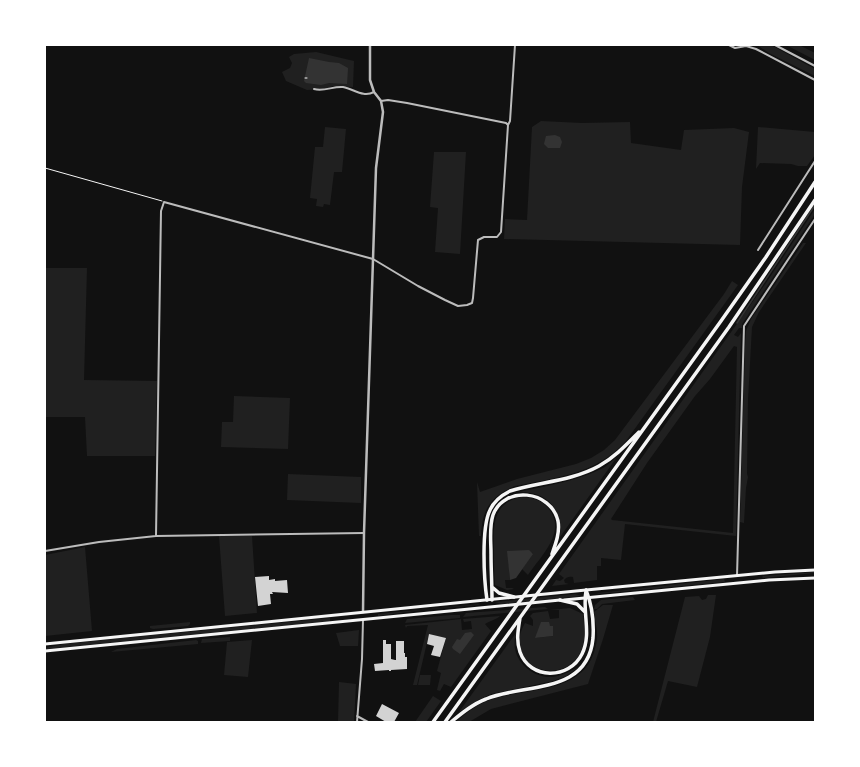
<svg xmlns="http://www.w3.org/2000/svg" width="860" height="767" font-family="Manrope,sans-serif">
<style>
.green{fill:#202020;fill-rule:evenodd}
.water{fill:#333}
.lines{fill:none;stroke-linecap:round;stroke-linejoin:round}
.stream{stroke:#333;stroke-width:1.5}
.building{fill:#d3d3d3}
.path{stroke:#f5f5f5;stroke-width:1}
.minor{stroke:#bcbcbc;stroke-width:2}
.tertiary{stroke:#bcbcbc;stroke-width:2.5}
.secondary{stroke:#f5f5f5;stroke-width:3}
.primary{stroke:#f5f5f5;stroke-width:3}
.motorway{stroke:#f5f5f5;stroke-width:3.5}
</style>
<rect width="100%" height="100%" fill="#111"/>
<path class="green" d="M757,45H771L815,69V76L769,53Z
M786,45H799L815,53V60Z
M316,52L354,61L353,87L333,86L324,89L307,90L286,81L282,72L290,68L292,63L289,57L294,54Z
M541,121L582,123L630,122L631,143L681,150L684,130L734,128L749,132L742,187L740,245L504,239L505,219L527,220L532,127Z
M325,127L346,129L342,172H334L330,205L324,204L323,207L316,206L317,199L310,198L315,147H323Z
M758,127L815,132V155L807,166H798L791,164L760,163L756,169Z
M434,152H466L460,254L435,252L438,208L430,207Z
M815,209V214L742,324V328H739L734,335L738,337L741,333L736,536L625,524L621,560L601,558V566H597V580L574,583L573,577C570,576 566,577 564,580L565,583L569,584L552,586L556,580L560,581L564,578L559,574L766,283ZM734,346L737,347L733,533L612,520L611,519L647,463L695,396L710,379Z
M803,243H806L759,312L752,327L748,400L747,474L748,477L746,488L744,523L740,522L745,346L746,331L751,319Z
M45,268H87L84,380L157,381L155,456H87L85,417H45Z
M732,281L738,285L626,441C595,475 557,477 515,486C490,496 482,510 481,536H479L477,482L480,492L517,479L576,464L591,458L604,450L615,440L724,294Z
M234,396L290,398L288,449L221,447L222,422H233Z
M617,457L560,537C562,508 548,492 519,492C545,486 582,480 605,467C609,464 613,460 617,457Z
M288,474L361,477V503L287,500Z
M521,497C532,497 542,500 549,509C567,532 541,556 528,575L522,569L533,553L508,551L510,580H505L506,588H512L514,589L507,590L495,585C494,574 494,563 494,551C493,527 492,503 521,497Z
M219,536H252L257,613L225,616Z
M85,547L92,631L45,636V555Z
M815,572V573L763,578L762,577L763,576Z
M724,579L725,582L596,594L599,593Z
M575,594L582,596L501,604L495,602Z
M708,595H716L710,637L697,687L668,681L656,722H653L685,597L699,596L702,600L706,599Z
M633,597L635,600L602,604L597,609H594L595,605L601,600Z
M480,604L478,605L422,610L378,616V614Z
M603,605H613L603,639L588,684L491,709L469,722H458L457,721C467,712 478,704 490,700C531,686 590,696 597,639C598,631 595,621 594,612Z
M545,607L548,609L463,617L466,613Z
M570,608L583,614C584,625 586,637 582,648C571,683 516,676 520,637C520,632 523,627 525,623L533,626V620L530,616L533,613L548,611L550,619L559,618V610H550ZM549,625L550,626H553V636L535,638Z
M451,615H460V618L405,623L407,619Z
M500,616C498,619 489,621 485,624L491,631L451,687L444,684L440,691L437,690L441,673L437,671L446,638L429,634L417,685H413L428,625L407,626L406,628L405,625L461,619L462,630L472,629L471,621L464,622L463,619Z
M330,618V621L45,649V648L64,644Z
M190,622V624L188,626L153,629L150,628V626Z
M359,630L358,646H340L336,633Z
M516,633C515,638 514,644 515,649C518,665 535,678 552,677C562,676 570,671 579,667L566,676L553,681L491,694L478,700L459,712Z
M230,637V641L201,643L202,639Z
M196,640L198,641V644L111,652L117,649Z
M252,640L248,677L224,675L227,642Z
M420,675H431L430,685H418Z
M339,682L356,684L354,722H338Z
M433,696L441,701L426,722H415Z"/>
<path class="water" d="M309,58L329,62L339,63L348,68L347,84L329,83L321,85L306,83L304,81Z
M555,135L560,137L562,142L560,148H548L544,144L546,136Z
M529,550L533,554L516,578L510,580L507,551Z
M541,622H549L550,626H553V636L535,638Z
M471,632L474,635L460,654L453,649L452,647L457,639L460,640L465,633Z"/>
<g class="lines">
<path class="stream" d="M737,323L815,205"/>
</g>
<path class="building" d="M269,576V580L275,579V581L287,580L288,593L272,592L273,594H270L271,604L258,606L255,577Z
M429,634L446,638L440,657L431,655L434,646L427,644Z
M383,640H386V644H391V659L395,660H396V641H404V653H405V657H407V669L391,670V671H389V670L375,671L374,664L383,663Z
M382,704L399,713L394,722H386L376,716Z"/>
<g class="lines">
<path class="path" d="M305,78H307
M45,168L162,201"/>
<path class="minor" d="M729,45L735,48L746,46L756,49L815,80
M775,45L815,66
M314,89C324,92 333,86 343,87C354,89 363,98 374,92
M508,125L510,121L515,45
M758,250L815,161
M156,536L161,211L164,202L373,259L418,286L445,300L458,306L467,305L472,303L473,298L478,240L484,237H497L501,232L508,125L506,123L407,103L388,100L381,101
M45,551L99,542L156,536L364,533
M737,576L744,326L815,219
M357,716L368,722
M357,722L362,659L363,620"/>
<path class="tertiary" d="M363,612L364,533L376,168L383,112L381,101L374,92L370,80V45"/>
<path class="secondary" d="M586,590L775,572L815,570
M564,600L769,580L815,578"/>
<path class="primary" d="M45,644L586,590
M45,651L560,600"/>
<path class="motorway" d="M492,587L499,593L514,597
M487,600C484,580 481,528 490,510C494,501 502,495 510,491C539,482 572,481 599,466C615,457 627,444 639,432
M492,600C492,584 491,569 491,554C491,541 489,527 493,515C504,485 551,490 558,521C560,532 556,543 552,554
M560,600L577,604L585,612
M520,618C518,630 516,641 520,652C530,680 569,680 582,654C592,634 582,612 586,591
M433,722L721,321L766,257L815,182
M445,722L729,327L815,200
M451,722C462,713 473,704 486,699C525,683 588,695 593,638C594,622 592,605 586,590"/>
</g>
<rect width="860" height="767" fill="none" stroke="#ffffff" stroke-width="92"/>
</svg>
